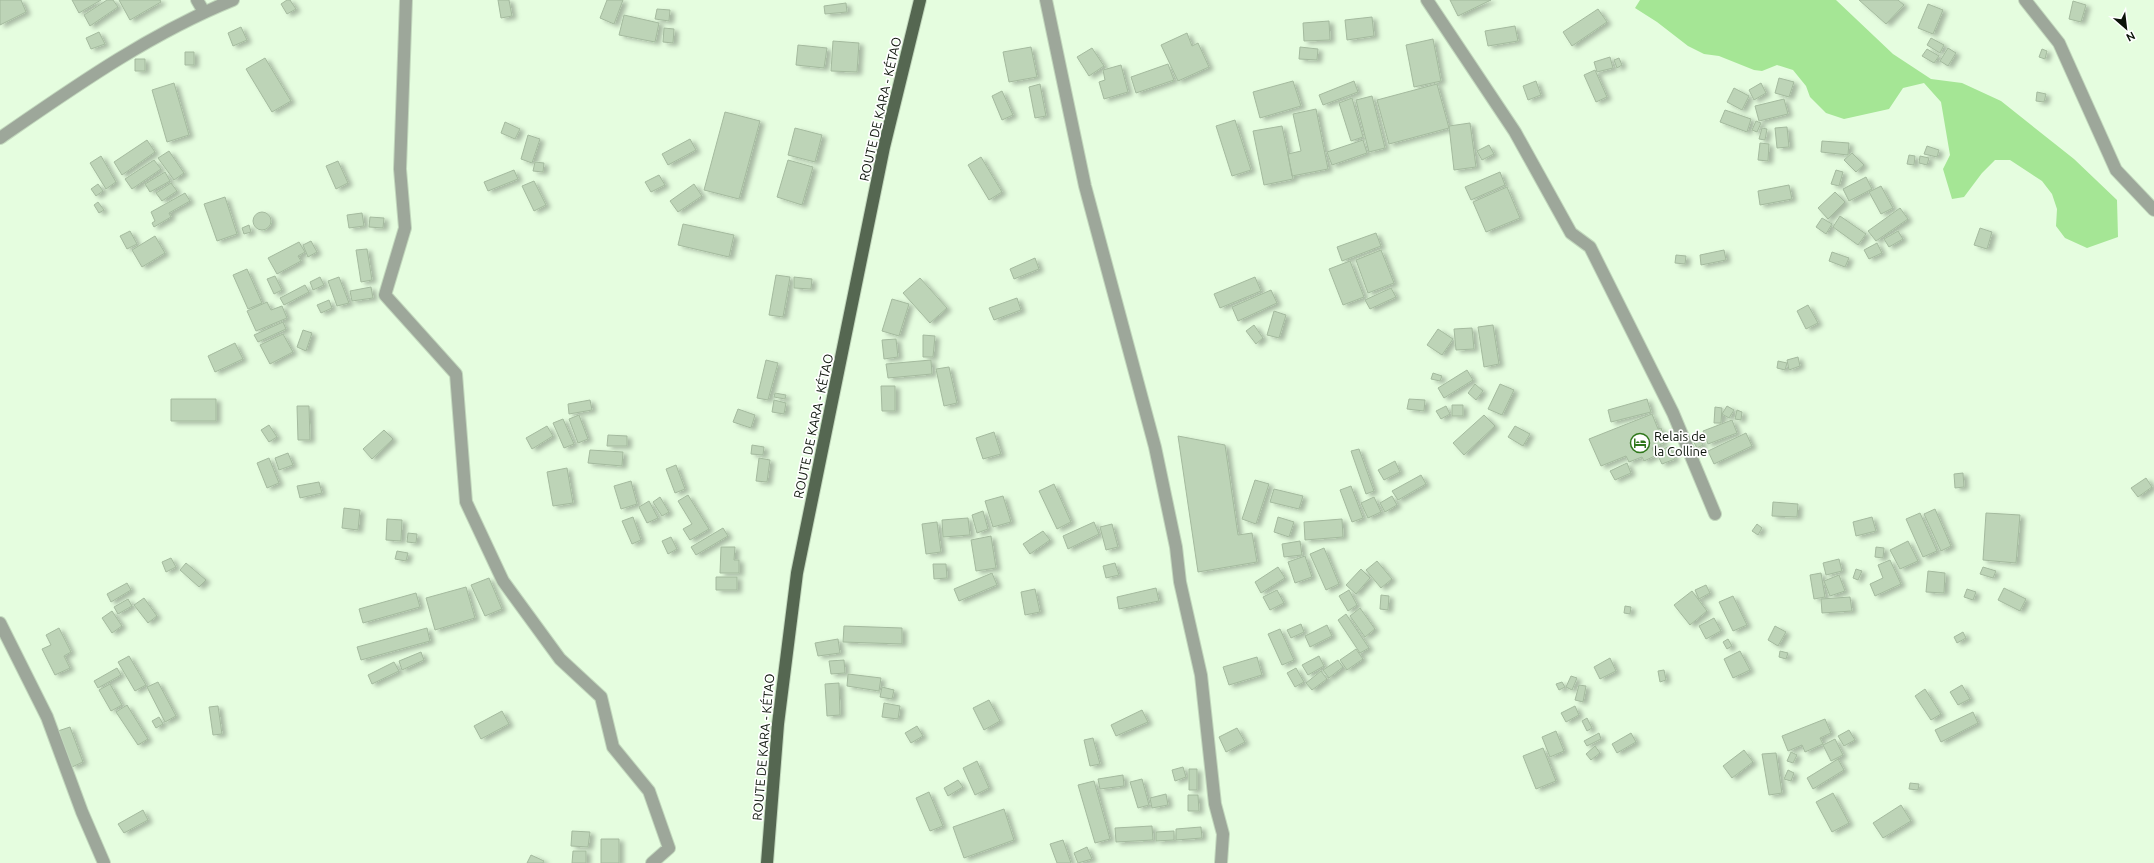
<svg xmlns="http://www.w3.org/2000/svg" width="2154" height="863" font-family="Ubuntu,sans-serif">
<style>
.green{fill:#a5e695}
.building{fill:#bdd4b7;stroke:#a4ba9e;filter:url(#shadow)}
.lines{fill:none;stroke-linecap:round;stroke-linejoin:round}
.minor-casing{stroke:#c2d8bd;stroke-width:14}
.primary-casing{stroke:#c2d8bd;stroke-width:14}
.minor{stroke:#9da79a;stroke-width:12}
.primary{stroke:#556751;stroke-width:12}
.labels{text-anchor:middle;stroke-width:3.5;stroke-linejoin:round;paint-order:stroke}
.street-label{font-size:13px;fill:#0b1309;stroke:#fff}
.poi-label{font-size:13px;fill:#0b1309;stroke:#fff;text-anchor:start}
</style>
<defs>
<filter id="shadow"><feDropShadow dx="4.5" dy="2.5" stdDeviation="2" flood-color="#0004"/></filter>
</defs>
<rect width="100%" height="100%" fill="#e5fddf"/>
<path class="green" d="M1640,0H1836L1893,54L1931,79L1962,83L2001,101L2074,159L2117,200L2118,237L2087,248L2065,238L2056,226L2057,209L2052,194L2042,181L2010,160H1995L1982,173L1964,197L1952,199L1943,169L1950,155L1941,102L1924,83L1903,88L1889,109L1844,119L1826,113L1810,97L1806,86L1793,70L1777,65L1762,71L1754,70L1719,56L1704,54L1688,46L1657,22L1635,8Z"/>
<path class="building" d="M0,0H21L26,12L0,25Z
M72,0H101L79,13Z
M107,0H113L118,7L90,26L84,15Z
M119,0H160L161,2L130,20Z
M287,0H290L296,9L287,14L281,4Z
M498,0H509L512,16L501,18Z
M607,0H623L614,24L600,18Z
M1450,0H1491L1458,16Z
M1859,0H1898L1904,5L1886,24Z
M2073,1L2086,5L2081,22L2069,19Z
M846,3L847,12L825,14L824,6Z
M1928,4L1943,10L1933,34L1918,28Z
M657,9L670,10L669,21L655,19Z
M1598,9L1607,22L1572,46L1563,32Z
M624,15L659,23L655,42L619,35Z
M1372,17L1374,36L1347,40L1345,20Z
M1329,21L1330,40L1304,41L1303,23Z
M1515,26L1518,41L1488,46L1485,31Z
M241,27L247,40L233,46L228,33Z
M664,28L674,29L673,43L663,42Z
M99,32L105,44L91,49L86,38Z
M1187,33L1192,46L1198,43L1209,67L1178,81L1161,45Z
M1931,38L1944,45L1940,53L1927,45Z
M1433,39L1441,81L1414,87L1406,45Z
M833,41L859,43L857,72L831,71Z
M798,45L827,48L824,68L796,65Z
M1031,47L1037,77L1009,82L1003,52Z
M1300,47L1318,49L1317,60L1299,59Z
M1092,48L1104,66L1089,76L1077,57Z
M1948,48L1956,53L1948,66L1940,61Z
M1927,49L1939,56L1934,63L1922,56Z
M2042,49L2047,51L2045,59L2039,57Z
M185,52H194V65H185Z
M1610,57L1613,68L1597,72L1594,62Z
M265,58L291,101L272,112L246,69Z
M1619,58L1622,65L1617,68L1614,60Z
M135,59H145V71H135Z
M1168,64L1174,80L1136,93L1131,77Z
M1121,65L1128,92L1104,99L1099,82L1105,80L1103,70Z
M1595,70L1607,97L1596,102L1584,75Z
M1779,78L1794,82L1789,97L1775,93Z
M1293,81L1301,106L1260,118L1253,92Z
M1354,81L1358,92L1323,105L1319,95Z
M1536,81L1541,95L1528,100L1523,86Z
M174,83L189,135L167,142L152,90Z
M1761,83L1766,93L1754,100L1749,90Z
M1040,84L1046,116L1035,118L1029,87Z
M1437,84L1449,128L1389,144L1377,100Z
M1734,88L1749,96L1742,110L1727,102Z
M1002,91L1013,115L1002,120L992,96Z
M2037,92L2046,94L2044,102L2036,101Z
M1372,96L1385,148L1369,152L1356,100Z
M1352,98L1363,137L1351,141L1339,103Z
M1784,99L1788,114L1759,121L1755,106Z
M1316,109L1328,169L1292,176L1288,154L1301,151L1293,114Z
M1725,110L1751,119L1747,132L1720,122Z
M725,112L760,121L739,199L704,190Z
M1235,120L1251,170L1232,176L1216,126Z
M1756,121L1761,123L1757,132L1752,130Z
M505,122L520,129L515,139L501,133Z
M1470,123L1476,167L1454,170L1449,126Z
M1282,126L1293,179L1264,185L1253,131Z
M1787,127L1789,147L1777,148L1775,128Z
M795,128L822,135L815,162L788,155Z
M1762,128L1767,129L1765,140L1759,139Z
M528,135L540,139L532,163L521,159Z
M690,139L696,150L668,165L662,154Z
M147,140L155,152L122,175L114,162Z
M1363,140L1367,153L1332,165L1327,152Z
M1822,141L1849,143L1848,155L1821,152Z
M1760,143L1769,144L1768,161L1758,160Z
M1489,145L1494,154L1482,160L1477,151Z
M1927,146L1939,150L1937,157L1924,154Z
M169,151L184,173L174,180L158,158Z
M1852,153L1864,165L1856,172L1844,160Z
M1909,155L1915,156L1914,165L1907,164Z
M101,156L116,182L106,189L90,163Z
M1920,156L1929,158L1927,165L1919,163Z
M981,157L1002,192L989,200L968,165Z
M154,160L161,169L132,189L125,179Z
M788,160L813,167L802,205L777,197Z
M338,161L348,183L336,189L326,166Z
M535,162L544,163L543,172L533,171Z
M514,170L518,179L488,191L484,182Z
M1836,170L1843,172L1839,186L1831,184Z
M165,172L170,181L150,192L145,184Z
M1500,172L1505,185L1471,200L1465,187Z
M659,175L665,185L651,192L645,182Z
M1866,177L1872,189L1849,201L1843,189Z
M534,181L546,205L534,211L522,186Z
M171,183L177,191L162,201L156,193Z
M98,184L103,191L96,196L91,189Z
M694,184L702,196L678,212L670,201Z
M1789,185L1792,199L1760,205L1758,191Z
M1881,186L1893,208L1881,214L1869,192Z
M1507,187L1520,218L1486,232L1473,202Z
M1835,192L1845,202L1828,219L1818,208Z
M185,193L190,201L169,213L171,217L154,227L152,223L155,221L151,212Z
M225,197L237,234L217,241L204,204Z
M98,202L104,210L99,213L94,205Z
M1900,208L1908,219L1876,241L1868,231Z
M253 221a9 9 0 1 1 18 0a9 9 0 1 1-18 0Z
M362,213L364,226L349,228L347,215Z
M1840,216L1866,234L1858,245L1833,227Z
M370,217L384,218L383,228L369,227Z
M1822,218L1832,224L1826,234L1816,227Z
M683,224L734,235L729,257L678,245Z
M249,225L251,232L244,234L242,228Z
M1980,228L1992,232L1987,249L1974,245Z
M130,231L137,244L127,249L120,236Z
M1898,231L1903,239L1889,247L1884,239Z
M1376,233L1381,246L1342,261L1337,247Z
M155,236L165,253L142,267L132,250Z
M311,241L317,252L308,257L303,245Z
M299,242L305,252L298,256L301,261L277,274L268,258Z
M1877,243L1882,253L1869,259L1864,250Z
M367,249L372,280L361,282L356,250Z
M1381,250L1394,283L1368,293L1356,260Z
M1724,250L1726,260L1701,265L1700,255Z
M1832,252L1849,258L1845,267L1829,261Z
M1676,255L1686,256L1685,264L1675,263Z
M1035,258L1039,269L1014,279L1010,269Z
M1350,261L1364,297L1343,305L1329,269Z
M247,269L262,303L248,309L233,275Z
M776,275L790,277L783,317L769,315Z
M275,276L282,290L274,294L267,279Z
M320,277L324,285L313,290L310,282Z
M339,277L349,303L337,306L328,281Z
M794,277L812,279L811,289L794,288Z
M1255,277L1261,291L1220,308L1214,294Z
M920,278L947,308L930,323L903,293Z
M305,285L309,292L284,305L280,298Z
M371,287L373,298L352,301L350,291Z
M1391,288L1396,297L1370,309L1365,300Z
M1271,290L1277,303L1238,321L1232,307Z
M1017,298L1021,310L994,320L989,308Z
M892,299L909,304L899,336L882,331Z
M329,300L332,308L321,313L317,305Z
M267,302L271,310L282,306L287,318L256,331L247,311Z
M1808,305L1818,323L1806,329L1797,311Z
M1274,311L1286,315L1279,338L1267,335Z
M283,322L286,329L258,342L254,335Z
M1254,325L1263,338L1256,344L1246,331Z
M1493,325L1499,364L1484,367L1478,327Z
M1472,328L1474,349L1456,350L1454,329Z
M1438,329L1453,339L1442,355L1427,345Z
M303,330L312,333L306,351L297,347Z
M283,334L293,352L270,364L260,345Z
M923,335L935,336L933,357H923Z
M896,339L898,357L884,359L882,340Z
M235,343L243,359L215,372L208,356Z
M1798,357L1800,366L1789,370L1787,360Z
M766,360L778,363L768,400L757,398Z
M931,360L932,374L888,378L886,364Z
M1778,361L1787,363L1785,370L1777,368Z
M949,367L957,403L944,406L936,369Z
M1467,370L1473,380L1444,398L1438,388Z
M1433,373L1442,376L1440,381L1431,379Z
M1475,384L1483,391L1476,400L1468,393Z
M1500,384L1514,390L1502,415L1488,409Z
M881,386H895V411H882Z
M775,393L786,395L785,399L774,397Z
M171,399H216V421H171Z
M1409,399L1425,400L1424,411L1407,409Z
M1647,399L1651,412L1611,422L1608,410Z
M590,400L592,410L569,414L568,404Z
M774,400L786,403L784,414L772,412Z
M1452,405H1463V416H1452Z
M297,406H309L310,440H298Z
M1446,406L1450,414L1441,419L1436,411Z
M1727,406L1734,410L1729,418L1722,414Z
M1715,407L1722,408L1721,423H1714Z
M738,409L755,415L751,428L733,422Z
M1737,410L1742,412L1741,420L1735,419Z
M1652,414L1658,429L1661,428L1664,436L1661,437L1664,443L1652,448L1655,456L1644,461L1642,457L1629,462L1626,456L1601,466L1589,439Z
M579,415L588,439L578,443L569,419Z
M1484,415L1495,426L1464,455L1453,443Z
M563,419L574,444L564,448L553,423Z
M1732,420L1737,433L1708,444L1703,431Z
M269,425L277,437L269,442L261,430Z
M547,426L553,436L532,449L526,438Z
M1515,426L1530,434L1523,446L1508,437Z
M384,430L393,439L372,459L363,449Z
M994,432L1001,454L983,459L976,438Z
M1746,433L1752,446L1714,464L1708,451Z
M608,435L627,436V446H607Z
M1178,436L1225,445L1238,535L1252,533L1257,562L1198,572Z
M1698,436L1703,445L1697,448L1692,439Z
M752,445L764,447L763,455L751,454Z
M1670,446L1675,459L1662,464L1656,452Z
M1359,449L1374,491L1366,494L1351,451Z
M590,450L623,452L622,466L588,463Z
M288,453L293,465L279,470L275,458Z
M269,458L279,483L267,488L257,463Z
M759,458L770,460L767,482L756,481Z
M1395,461L1400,472L1384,480L1378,470Z
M1627,463L1631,473L1615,480L1610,471Z
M676,465L685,489L675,493L666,469Z
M567,468L573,503L553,506L547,472Z
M1963,473L1964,487L1955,488L1954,474Z
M1421,475L1426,484L1398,500L1392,491Z
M2146,478L2152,487L2138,497L2131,488Z
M1255,480L1269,484L1256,524L1242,519Z
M631,481L637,504L621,509L614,486Z
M319,482L322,493L300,498L297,486Z
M1054,484L1071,522L1057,529L1039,491Z
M1351,486L1363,518L1352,522L1340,490Z
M1274,489L1303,496L1299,509L1270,502Z
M688,495L709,529L690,540L683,529L692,524L678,501Z
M1003,496L1011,522L993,527L985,501Z
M1392,496L1397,505L1385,512L1380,503Z
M660,497L669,512L662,516L653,502Z
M1374,497L1381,512L1368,518L1361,503Z
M649,501L658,518L647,523L639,507Z
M1773,502L1798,504L1797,517L1772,516Z
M344,508L360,510L358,530L342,528Z
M1935,509L1951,546L1941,551L1924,514Z
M983,511L988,529L977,533L972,515Z
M1920,513L1937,551L1923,557L1906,519Z
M1986,513L2020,515L2016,563L1983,560Z
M633,517L641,540L632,544L622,521Z
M1278,517L1294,522L1289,537L1274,532Z
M1872,517L1876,531L1856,536L1853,522Z
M968,518L970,535L943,537L942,520Z
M387,519L402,520L401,541L386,540Z
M1342,519L1343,537L1305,540L1304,522Z
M937,522L941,552L926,554L922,524Z
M1094,522L1099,534L1068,549L1063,536Z
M1112,524L1118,547L1106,550L1100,527Z
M1757,524L1762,528L1758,535L1752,531Z
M723,528L728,536L696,555L691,547Z
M1043,531L1050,540L1030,554L1023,544Z
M408,533L417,534L416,543L407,542Z
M991,536L996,568L976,571L971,540Z
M671,537L677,549L668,554L662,541Z
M1300,541L1302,555L1284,557L1282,544Z
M1908,541L1918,561L1900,569L1890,550Z
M721,547H735L734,560H739V573H720Z
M1876,547L1884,548L1883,558L1875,557Z
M1324,548L1339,584L1326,590L1310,554Z
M397,551L408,553L406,561L395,559Z
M1305,556L1312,577L1295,583L1288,562Z
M171,558L176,567L166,572L162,562Z
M1839,559L1842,571L1826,575L1823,563Z
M1890,560L1901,584L1875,596L1870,584L1883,578L1878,565Z
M1377,561L1392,579L1381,588L1366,570Z
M186,563L206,580L199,587L180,570Z
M1115,563L1119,575L1106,578L1103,566Z
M933,564H946L947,578L934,579Z
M1278,567L1285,578L1261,593L1255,582Z
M1983,567L1996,571L1993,578L1980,574Z
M1361,569L1370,578L1356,594L1346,585Z
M1856,569L1862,571L1858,580L1853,578Z
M1928,571L1945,573L1944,593L1926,592Z
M992,573L997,585L959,601L954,589Z
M1821,573L1825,597L1814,599L1810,575Z
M1839,575L1845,591L1830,596L1824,581Z
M716,577H737V590H716Z
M489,578L502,609L485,616L471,585Z
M127,583L131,590L111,602L107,594Z
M1706,585L1710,593L1699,599L1695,590Z
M466,587L475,618L435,630L426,598Z
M1156,588L1159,601L1119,609L1117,597Z
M2004,588L2026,599L2020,611L1998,600Z
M1035,589L1040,612L1025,615L1021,592Z
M1967,589L1976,592L1973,600L1964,597Z
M1277,590L1284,603L1270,610L1263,597Z
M1349,590L1357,605L1348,611L1339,596Z
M1692,591L1707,611L1690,625L1674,605Z
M416,593L420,607L363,623L359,609Z
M1381,595L1389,596L1388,610L1380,609Z
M1733,596L1747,625L1733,631L1719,602Z
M1850,597L1852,611L1822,613L1821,599Z
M144,598L157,616L148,623L134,605Z
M128,599L132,606L118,614L114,607Z
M1625,606L1631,607L1630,614L1624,613Z
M1360,608L1375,629L1365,637L1350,616Z
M112,611L122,626L112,633L102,618Z
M1346,614L1369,648L1360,653L1338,620Z
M1714,618L1721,631L1706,639L1699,626Z
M1301,624L1304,632L1291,638L1287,630Z
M1327,625L1332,636L1310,647L1305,636Z
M844,626L902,628V644L843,642Z
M1775,626L1786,632L1778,646L1768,640Z
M59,628L71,652L64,656L70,668L55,675L42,649L51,645L46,635Z
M427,628L430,641L361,660L357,647Z
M1280,629L1294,660L1282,665L1268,634Z
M1963,632L1966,638L1957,643L1954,637Z
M838,639L840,653L818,656L815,643Z
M1728,639L1732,646L1727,649L1723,642Z
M1356,649L1363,659L1347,670L1340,660Z
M1740,651L1750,670L1733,678L1724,659Z
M1780,651L1788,653L1786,659L1779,657Z
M421,652L424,660L402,670L399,661Z
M129,656L146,685L135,691L118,662Z
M1319,656L1324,666L1308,675L1302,665Z
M1257,657L1262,675L1229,685L1223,667Z
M1610,658L1616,671L1600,679L1594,667Z
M844,660L845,673L831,674L829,661Z
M1338,660L1343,667L1329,678L1323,670Z
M394,662L399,671L372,684L368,675Z
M117,668L121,675L98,688L94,681Z
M1296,668L1304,682L1295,687L1287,673Z
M1664,670L1666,680L1660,682L1658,671Z
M1321,671L1327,679L1312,690L1306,683Z
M848,674L881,678L879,691L847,686Z
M1571,676L1577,678L1572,690L1566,687Z
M158,682L176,716L165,722L147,687Z
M1562,682L1565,687L1559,690L1556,684Z
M839,683L840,715L827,716L825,684Z
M110,684L122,705L111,711L99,690Z
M1579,685L1586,686L1583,702L1575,700Z
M1962,685L1970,699L1958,705L1950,692Z
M882,687L894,690L892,699L880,697Z
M1925,689L1941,714L1931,720L1915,696Z
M989,700L1000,721L984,730L973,708Z
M884,703L900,706L898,719L882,717Z
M127,705L148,739L138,745L116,712Z
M218,706L222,734L213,735L209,707Z
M1575,706L1579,715L1566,722L1561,713Z
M1142,710L1148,722L1116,736L1111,725Z
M502,711L509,724L481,739L474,726Z
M1973,712L1978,723L1941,742L1935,730Z
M159,717L163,724L156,728L152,721Z
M1587,718L1592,728L1587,731L1582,721Z
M1825,719L1831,733L1820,738L1823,744L1805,752L1802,745L1788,751L1782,736Z
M917,726L923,736L911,743L905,733Z
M70,727L83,762L72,767L58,731Z
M1237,728L1245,742L1226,752L1219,737Z
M1849,730L1855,740L1844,746L1838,736Z
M1556,731L1564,751L1550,757L1542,737Z
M1599,733L1601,739L1587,746L1584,741Z
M1631,733L1636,742L1617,753L1612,744Z
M1093,738L1100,764L1090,766L1084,740Z
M1835,739L1843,755L1831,761L1823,745Z
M1595,746L1600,753L1591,760L1586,754Z
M1543,748L1556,781L1536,789L1523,756Z
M1744,750L1753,762L1732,778L1723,766Z
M1791,752L1797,755L1793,763L1787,761Z
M1776,753L1782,793L1769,795L1762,754Z
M1838,759L1844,770L1813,789L1807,778Z
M977,761L989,788L975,795L963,768Z
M1183,767L1186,777L1175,781L1172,770Z
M1189,769H1197V790H1189Z
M1788,770L1794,773L1791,781L1784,779Z
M1123,775L1124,786L1100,789L1098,779Z
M1142,779L1149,805L1138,808L1130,782Z
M958,780L963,787L948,796L944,788Z
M1094,781L1110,839L1095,843L1078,785Z
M1910,783L1919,784L1918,790L1909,789Z
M929,792L943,826L930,831L916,798Z
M1833,793L1849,823L1832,832L1816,802Z
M1166,794L1168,805L1152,808L1150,798Z
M1188,795H1198L1199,811H1188Z
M1901,805L1911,821L1883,838L1873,823Z
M1004,809L1014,840L964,858L953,827Z
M143,810L148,820L124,833L118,824Z
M1152,826L1153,840L1116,842L1115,828Z
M1201,827L1202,838L1176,840V829Z
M572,831L590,832L588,847L571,846Z
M1174,831V840L1156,841V832Z
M601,839H619V863H601Z
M1063,840L1071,863H1057L1050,844Z
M1087,847L1092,859L1078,863L1074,853Z
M573,851H586V863H572Z
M531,855L544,861L543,863H527Z"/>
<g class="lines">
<g class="minor-casing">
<path id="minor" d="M197,0L204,12
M406,0L400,169L405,228L385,295L456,374L466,502L503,581L560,659L601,697L613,747L649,791L669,848L652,863
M1046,0L1085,186L1155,447L1176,547L1180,582L1201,675L1215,804L1223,834L1221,863
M1427,0L1515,132L1571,233L1590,247L1673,413L1715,514
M2025,0L2059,43L2116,170L2154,210
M0,138C74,87 149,34 233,0
M0,623L47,717L82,812L104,863"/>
</g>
<g class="primary-casing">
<path id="primary" d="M767,863L778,724L797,573L884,147L920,0"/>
</g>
<use href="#minor" class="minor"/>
<use href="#primary" class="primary"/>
</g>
<defs>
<g id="hotel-ring" transform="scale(1)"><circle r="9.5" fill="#fff" stroke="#2f771b" stroke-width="1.5"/><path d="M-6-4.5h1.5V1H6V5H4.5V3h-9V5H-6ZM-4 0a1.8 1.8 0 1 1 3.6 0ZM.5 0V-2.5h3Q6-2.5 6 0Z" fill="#2f771b"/></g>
</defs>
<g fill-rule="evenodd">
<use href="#hotel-ring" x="1640" y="443"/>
</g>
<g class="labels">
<g class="street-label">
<text transform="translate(880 109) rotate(-77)" y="5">ROUTE DE KARA - KÉTAO</text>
<text transform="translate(813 426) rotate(-78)" y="5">ROUTE DE KARA - KÉTAO</text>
<text transform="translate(763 747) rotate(-85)" y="5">ROUTE DE KARA - KÉTAO</text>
</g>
<g class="poi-label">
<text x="1654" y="441">Relais de<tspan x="1654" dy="15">la Colline</tspan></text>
</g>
</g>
<g transform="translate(2126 28) rotate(152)" stroke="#ffffff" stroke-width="3" paint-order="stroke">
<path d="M0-3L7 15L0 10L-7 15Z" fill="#0b1309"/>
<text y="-6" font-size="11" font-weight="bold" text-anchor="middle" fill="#0b1309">N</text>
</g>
</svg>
